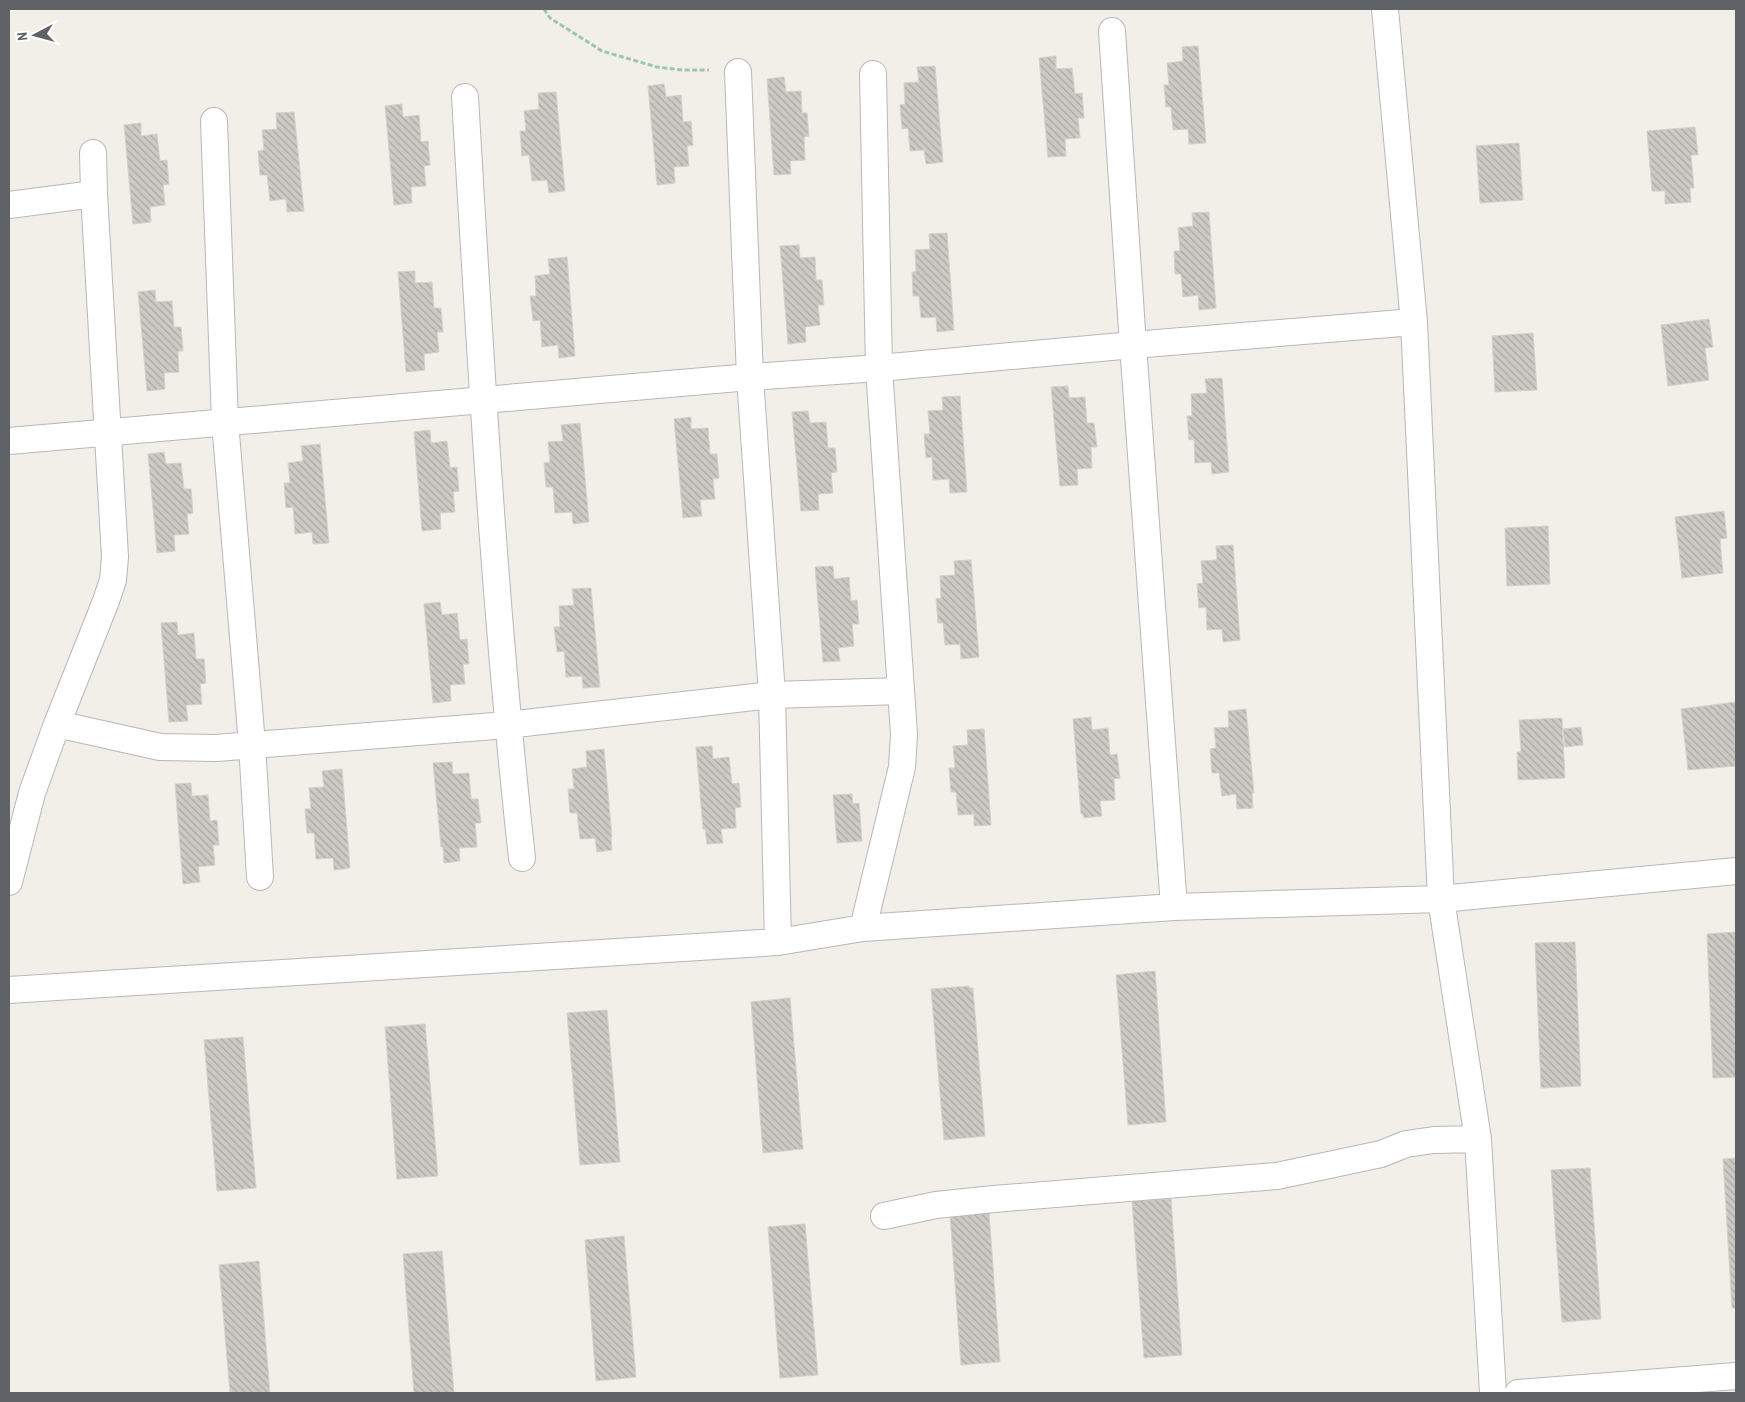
<svg xmlns="http://www.w3.org/2000/svg" width="1745" height="1402" font-family="'Archivo Narrow',sans-serif">
<style>
.building{fill:url(#building-back-hatch);stroke:#d6d1c6}
.lines{fill:none;stroke-linecap:round;stroke-linejoin:round}
.street-casing{stroke:#b5b8bc;stroke-width:28}
.path{stroke:#9cc7a9;stroke-width:3;stroke-dasharray:5 2.5;stroke-linecap:butt}
.street{stroke:#fff;stroke-width:26}
</style>
<defs>
<pattern id="building-back-hatch" width="6" height="6" patternUnits="userSpaceOnUse" patternTransform="scale(1.25)"><rect width="6" height="6" fill="#cccac5"/><path d="M-1 5l2 2M0 0l6 6M5-1l2 2" fill="none" stroke="#a9a8a4"/></pattern>
</defs>
<rect width="100%" height="100%" fill="#f1efe8"/>
<path class="building" d="M1198,46L1206,143L1189,144L1188,129L1173,130L1171,107H1166L1164,85H1169L1167,63L1183,61L1182,47Z
M1056,56V69L1072,68L1075,94L1082,93L1084,118H1078L1080,138L1065,139L1066,156L1048,157L1039,58Z
M935,66L943,162L926,164L924,150L910,151L908,128L902,129L900,105L905,104L904,83L919,82L917,67Z
M784,77L786,92L801,91L802,113H807L809,136L804,137L805,160L790,161L791,174L774,175L767,79Z
M664,84L666,97L681,95L683,122L691,121L693,145L687,146L689,166L674,167L675,183L657,185L648,86Z
M556,92L565,191L549,193L547,180L532,181L529,155L522,156L520,131H526L524,111L539,109L538,93Z
M402,104L403,117L419,115L421,142L428,141L430,165L424,166L426,186L411,187L412,203L394,205L385,106Z
M294,112L304,211L287,212L286,199L270,201L267,175H260L258,151L264,150L262,130L277,129L276,113Z
M141,123V136L157,134L160,161L167,160L169,184L163,185L165,205L150,207L151,222L133,224L124,125Z
M1695,127L1698,155H1691L1694,188H1690L1691,202L1665,204V191H1652L1647,131Z
M1519,143L1523,200L1480,203L1476,146Z
M1209,212L1216,308L1199,310L1198,295L1183,297L1181,274H1175L1174,251H1180L1178,228L1193,226L1192,213Z
M947,233L954,330L937,332L936,317L921,318L919,296H913L912,272H916L915,250L930,249L929,234Z
M799,245L800,258L815,257L816,280H822L824,305H818L820,325L805,327L806,342L788,344L780,246Z
M567,257L575,356L559,358L558,345L542,347L540,320L533,321L530,296H536L535,276L550,274L548,259Z
M415,271V283L432,282L434,308H441L443,332H437L439,352L424,354L425,370L406,372L398,272Z
M155,290L156,302L172,301L174,327H181L183,351H178L179,372L164,373L165,389L147,391L138,292Z
M1709,319L1713,347L1705,348L1709,380L1668,386L1661,325Z
M1533,333L1537,390L1495,392L1492,336Z
M1222,378L1229,472L1212,474L1211,462L1195,463L1194,439L1189,440L1187,416H1192L1191,394L1207,393L1205,379Z
M1068,386L1069,398L1085,397L1087,423H1094L1097,447H1091L1092,468L1077,469L1078,485L1060,486L1051,387Z
M960,396L967,492L950,493L949,479L933,480L932,457L926,458L924,434H930L928,411L943,410L942,397Z
M808,411L810,423L826,422L828,448H835L837,472L831,473L833,493L818,494L819,510L801,511L792,412Z
M691,417V429L708,428L710,454H717L719,478L713,479L715,499L700,500L702,516L683,518L674,419Z
M580,423L589,522L573,524L572,512L555,513L553,487H546L544,463L550,462L548,442L563,441L561,425Z
M430,430L431,443L447,441L450,468L457,467L459,491L453,492L455,512L440,513L441,529L422,531L414,432Z
M320,444L329,543L313,544L312,532L295,534L293,507L286,508L284,483H290L288,463L303,461L301,446Z
M164,452L166,464L181,463L184,489H191L193,513L187,514L189,534L174,535L175,551L157,553L148,454Z
M1724,511L1727,538L1720,539L1723,573L1682,578L1675,517Z
M1548,526L1550,584L1507,586L1505,528Z
M1233,545L1240,640L1223,642L1222,629L1207,630L1206,607L1199,608L1197,584L1203,583L1201,561L1217,560L1216,546Z
M971,560L979,657L961,659L960,644L945,645L943,623H938L936,599L941,598L940,576L955,575L954,561Z
M833,566L834,579L849,577L851,601L857,600L859,624H852L854,646L838,648L840,661L823,662L815,567Z
M591,588L600,687L583,688L582,676L566,677L564,651L557,652L554,627H560L559,606L574,605L572,589Z
M440,602L442,615L457,613L460,640L467,639L469,664H463L465,684L450,685L451,701L433,703L424,604Z
M177,622L178,635L194,633L196,659H204L206,683L200,684L202,704L186,705L188,721L169,722L161,623Z
M1736,702V733H1735L1736,766L1688,770L1681,709Z
M1246,709L1254,793H1252L1253,808L1237,809L1236,794L1222,796L1219,773H1212L1210,749L1216,748L1214,728L1229,727L1228,711Z
M1091,717L1092,730L1108,728L1110,755L1117,754L1120,778L1114,779L1115,800L1100,801L1102,816L1084,818L1083,814H1081L1073,719Z
M1562,718L1565,778L1518,780L1517,752H1521L1519,720Z
M1581,727L1583,745L1565,747L1563,729Z
M984,729L991,825L974,826V814L958,815L956,792H951L949,768H955L953,746L968,745L967,730Z
M712,746L713,759L729,757L732,784L739,783L741,807L735,808L736,828L721,829L723,843L707,844L705,829H703L696,747Z
M604,749L612,837H611L612,850L597,852L595,838L580,839L577,813H570L568,789H574L572,769L587,767L586,751Z
M452,762L453,774L469,773L471,799H478L481,823H475L477,847L459,848L460,861L444,863L443,847H441L433,763Z
M342,769L350,868L334,870L333,858L316,859L314,833H307L305,809H311L309,788L324,787L322,771Z
M191,783L192,796L208,795L210,821L217,820L219,845H213L215,865L198,867L200,882L183,884L175,784Z
M852,794L853,804L859,803L862,841L837,843L833,795Z
M1736,932V1077L1713,1078L1707,934Z
M1575,942L1581,1086L1541,1088L1535,943Z
M1155,971L1166,1122L1128,1125L1116,975Z
M969,986V988H973L985,1136L944,1140L931,989Z
M790,998L803,1149L763,1153L751,1002Z
M607,1010L620,1162L580,1165L567,1013Z
M425,1024L438,1176L397,1179L385,1027Z
M243,1037L256,1188L217,1191L204,1040Z
M1736,1158V1308H1732L1723,1159Z
M1590,1168L1601,1319L1562,1322L1551,1170Z
M1171,1199L1182,1355L1144,1358L1132,1201Z
M989,1212L1000,1362L961,1365L950,1215Z
M805,1224L818,1375L780,1378L768,1227Z
M624,1236L636,1377L596,1381L585,1240Z
M442,1251L454,1393H414L403,1254Z
M259,1261L270,1393H230L219,1265Z"/>
<g class="lines">
<g class="street-casing">
<path id="street" d="M1385,9L1414,322L1441,899L1478,1139L1493,1393
M1112,31L1133,345L1174,907
M738,72L750,377L772,695L778,942
M465,97C480,351 494,605 522,858
M214,121L225,422L252,744L260,877
M9,205L94,194
M9,441L750,377L879,368L1133,345L1414,322
M57,724L160,747L216,748L507,725L772,695L901,691
M9,882L32,793L57,724L106,601L113,580L115,557L94,194L93,153
M863,928L902,767L904,734L879,368L873,74
M9,990L778,942L863,928L1174,907L1441,899L1736,871
M884,1216L936,1205L994,1199L1277,1176L1381,1154L1406,1144L1434,1140L1478,1139
M1518,1393L1736,1376"/>
</g>
<path class="path" d="M544,9L550,18L602,51L657,67L682,70H709"/>
<use href="#street" class="street"/>
</g>
<rect width="1745" height="1402" fill="none" stroke="#5f6368" stroke-width="20"/>
<g transform="translate(35 35) rotate(264)" stroke="#ffffff" stroke-width="4" paint-order="stroke">
<path d="M0-4L9 19L0 12L-9 19Z" fill="#5f6368"/>
<text y="-8" font-size="14" font-weight="bold" text-anchor="middle" fill="#5f6368">N</text>
</g>
</svg>
